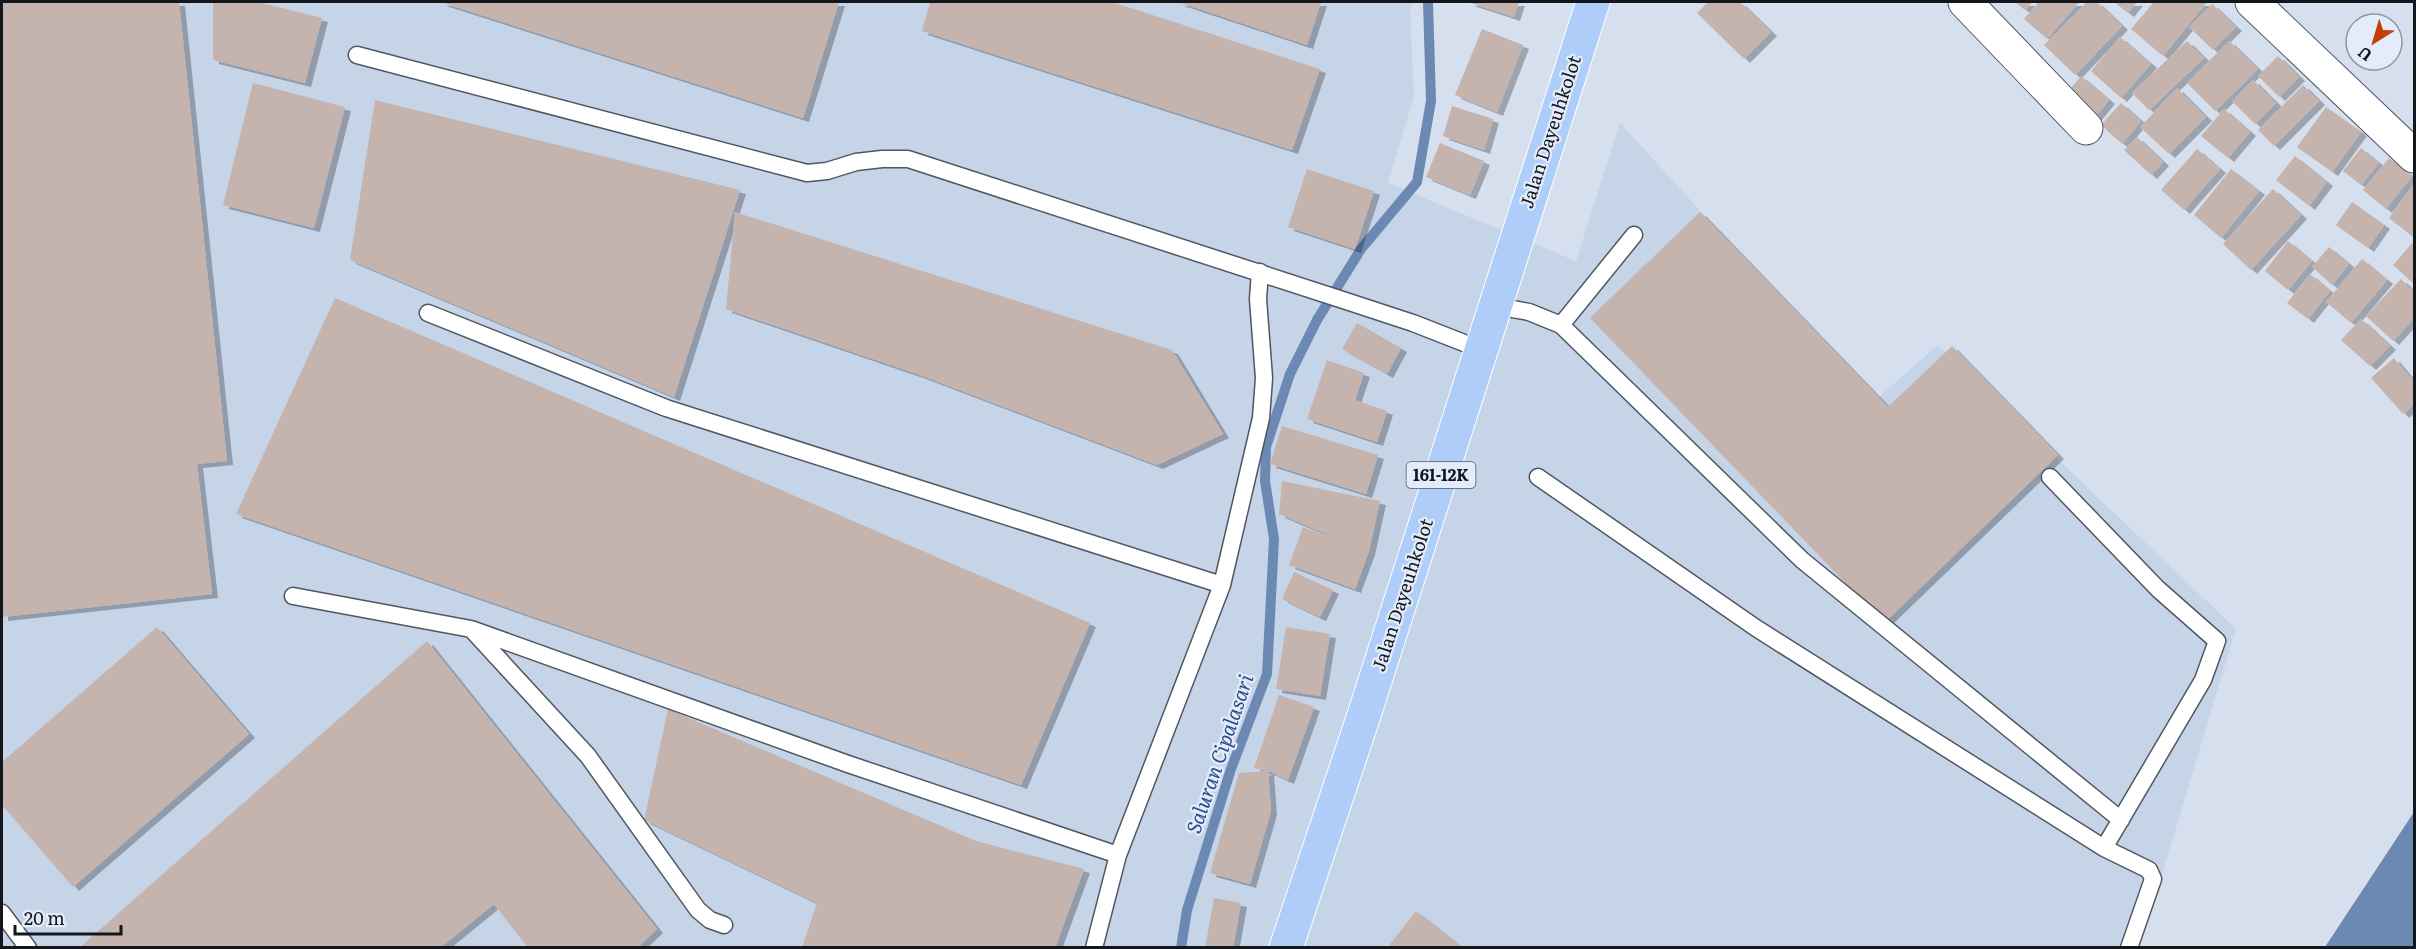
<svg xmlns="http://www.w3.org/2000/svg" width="2416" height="949" font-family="Literata,serif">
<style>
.built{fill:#c6d4e8}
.water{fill:#6c89b4}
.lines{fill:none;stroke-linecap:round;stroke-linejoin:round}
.stream{stroke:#6c89b4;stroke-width:10}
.building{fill:#c5b3ae;filter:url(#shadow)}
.lane-casing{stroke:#4f5762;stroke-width:19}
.street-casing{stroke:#4f5762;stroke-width:35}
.primary-casing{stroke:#fff;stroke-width:35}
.lane{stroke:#fff;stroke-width:16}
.street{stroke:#fff;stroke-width:33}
.primary{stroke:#afcdf9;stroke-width:33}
.labels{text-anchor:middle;stroke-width:4.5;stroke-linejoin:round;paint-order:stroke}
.shield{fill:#e3ecfa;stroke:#51575e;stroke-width:1.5}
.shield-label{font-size:16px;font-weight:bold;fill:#13171b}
.street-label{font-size:18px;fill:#13171b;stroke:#e3ecfa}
.water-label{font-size:20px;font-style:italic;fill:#2a5088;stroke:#e3ecfa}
</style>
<defs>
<filter id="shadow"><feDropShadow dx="6" dy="4" stdDeviation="0" flood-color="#0004"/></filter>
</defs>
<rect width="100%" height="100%" fill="#d6dfed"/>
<path class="built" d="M2,2H1413L1410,11L1414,96L1388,183L1576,261L1620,123L1874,401L1938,345L2236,629L2140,947L2,948Z"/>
<path class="water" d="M2414,812V947H2325Z"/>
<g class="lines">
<path class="stream" d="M1181,948L1187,910L1231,769L1267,674L1274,539L1265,481L1266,447L1290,374L1317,320L1361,249L1417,182L1431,101L1428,2"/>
</g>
<path class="building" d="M2,2H179L227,461L197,464L212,594L2,617Z
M213,2H258L322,18L305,83L213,60Z
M440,2H839L803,118Z
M930,2H1112L1320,69L1292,150L922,31Z
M1178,2H1321L1307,45Z
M1468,2H1519L1514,17Z
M1708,2H1740L1771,32L1744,59L1697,13Z
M2015,2H2032L2025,10Z
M2039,2H2079L2047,39L2024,19Z
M2087,2H2097L2122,26L2075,75L2044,45Z
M2114,2H2137L2128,13Z
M2154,2H2207L2163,56L2131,29Z
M2212,4L2236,27L2213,50L2189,27Z
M1482,29L1523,45L1497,112L1455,95Z
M2120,37L2151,64L2121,98L2091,71Z
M2187,41L2204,58L2149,110L2132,93Z
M2229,41L2258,69L2215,111L2187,83Z
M2278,56L2299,77L2279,97L2258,76Z
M2081,76L2109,100L2092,121L2063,98Z
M2253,80L2276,103L2255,124L2232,101Z
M253,83L345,107L314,228L223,205Z
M2303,85L2319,101L2274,146L2258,130Z
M2177,88L2206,117L2169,154L2140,127Z
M375,100L740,190L674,397L350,260Z
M2121,103L2141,121L2122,144L2101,125Z
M1452,106L1493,119L1484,150L1443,136Z
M2326,107L2361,132L2332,172L2297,147Z
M2224,109L2250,132L2228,158L2201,136Z
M2137,137L2163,162L2151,175L2124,150Z
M1440,143L1484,161L1470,195L1426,177Z
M2361,148L2379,163L2361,185L2343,171Z
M2197,149L2220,169L2184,210L2161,190Z
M2295,156L2327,182L2309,206L2276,180Z
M2389,158L2412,176L2386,209L2363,190Z
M1307,169L1374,191L1355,249L1288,227Z
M2231,169L2259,191L2221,238L2194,215Z
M2414,184V234L2413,237L2389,218Z
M2273,189L2301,215L2251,270L2223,244Z
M2352,202L2384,225L2368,248L2336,225Z
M735,212L1172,350L1223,434L1157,465L920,375L726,309Z
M1700,212L1888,407L1952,346L2058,455L1884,623L1590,318Z
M2288,241L2312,261L2288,290L2265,271Z
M2414,241V284L2393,265Z
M2329,247L2349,264L2332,285L2312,267Z
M2362,259L2387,280L2351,323L2326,302Z
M2310,274L2330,291L2308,319L2287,303Z
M2401,279L2414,292V318L2393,341L2366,316Z
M335,298L1090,623L1021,785L236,514Z
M2361,319L2390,346L2370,366L2341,340Z
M1357,323L1401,348L1387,374L1342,349Z
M2394,358L2414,382V404L2403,414L2371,378Z
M1327,360L1364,373L1355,400L1387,411L1377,442L1307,419Z
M1282,426L1378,455L1366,494L1270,464Z
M1282,481L1380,501L1369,551L1355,589L1289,565L1303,527L1350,544L1279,514Z
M1294,572L1333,590L1320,617L1282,599Z
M157,627L249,734L73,887L2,805V762Z
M1286,627L1330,634L1320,696L1276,689Z
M427,641L657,929L637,948H528L494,904L440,948H79Z
M1279,695L1314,707L1288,780L1271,772L1254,768Z
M668,709L976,841L1084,869L1055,948H802L817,903L644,820Z
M1268,771L1271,811L1250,884L1210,873L1239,773Z
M1214,898L1241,903L1233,948H1205Z
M1416,911L1463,948H1387Z"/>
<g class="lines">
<g class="lane-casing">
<path id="lane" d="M357,55L807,173L827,171L856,162L882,159H908L1349,302L1413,323L1482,350
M1495,306L1529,312L1561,325L1802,560L2121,820
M428,313L666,408L1222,585
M1561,325L1634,235
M1538,477L1756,628L2104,848L2203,680L2217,641L2158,589L2050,477
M293,596L471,629L848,764L1118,855
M474,632L588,756L698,910L710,920L724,925
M2104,848L2149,870L2153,879L2129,948
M2,913L28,948
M1094,948L1118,855L1222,585L1261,418L1264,378L1258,299L1260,272"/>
</g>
<g class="street-casing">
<path id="street" d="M1965,2L2086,128
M2252,2L2414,156"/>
</g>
<g class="primary-casing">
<path id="primary" d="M1286,948L1365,712L1593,2"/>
</g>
<use href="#lane" class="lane"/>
<use href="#street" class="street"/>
<use href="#primary" class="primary"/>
</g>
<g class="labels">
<rect class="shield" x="1406.5" y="462" width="69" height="26" rx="4.5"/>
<g class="shield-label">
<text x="1441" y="481">161-12K</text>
</g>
<g class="street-label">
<text transform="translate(1551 132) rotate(-72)" y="6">Jalan Dayeuhkolot</text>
<text transform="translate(1403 595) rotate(-72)" y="6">Jalan Dayeuhkolot</text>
</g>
<g class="water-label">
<text transform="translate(1220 754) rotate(-71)" y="7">Saluran Cipalasari</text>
</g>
</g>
<rect width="2416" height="949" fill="none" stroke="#13171b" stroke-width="6"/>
<g transform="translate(2374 42) rotate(217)"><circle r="28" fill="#e3ecfa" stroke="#9097a1" stroke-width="1.5"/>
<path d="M0-4.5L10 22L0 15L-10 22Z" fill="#c53e03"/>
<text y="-9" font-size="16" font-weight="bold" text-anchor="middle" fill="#13171b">U</text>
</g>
<path d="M15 925v9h106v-9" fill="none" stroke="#13171b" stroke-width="3"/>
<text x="24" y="925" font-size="18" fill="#13171b" stroke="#e3ecfa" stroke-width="4.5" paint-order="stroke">20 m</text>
</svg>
